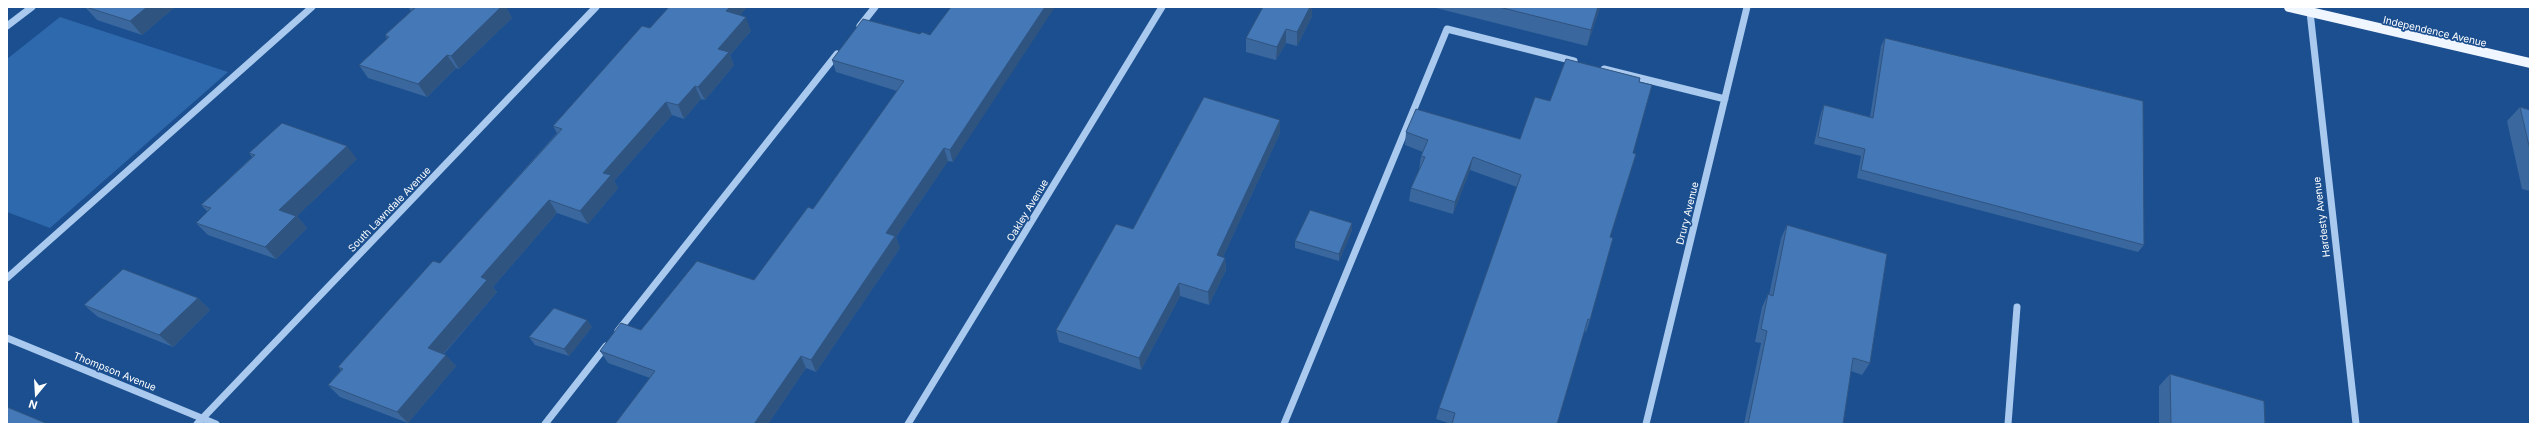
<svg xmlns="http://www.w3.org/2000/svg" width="2537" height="431" font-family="Inter,sans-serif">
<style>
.green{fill:#2e69ad}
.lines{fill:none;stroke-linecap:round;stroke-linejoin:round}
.minor{stroke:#a9c9ee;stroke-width:7}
.major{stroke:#f0f6ff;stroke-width:10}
.wall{fill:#3a679d}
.shaded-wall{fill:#305480}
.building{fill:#4478b7;stroke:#305480}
.labels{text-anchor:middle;stroke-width:3.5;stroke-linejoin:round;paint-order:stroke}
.street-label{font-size:10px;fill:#fff;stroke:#1b4f8f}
</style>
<rect width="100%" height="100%" fill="#1b4f8f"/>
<path class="green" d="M60,17L228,72L50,228L7,212V59Z"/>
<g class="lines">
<path class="minor" d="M2310,12L2356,424
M7,26L32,7
M860,26L875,7
M1604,69L1725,99
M7,278L312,7
M618,331L837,54
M7,338L216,424
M197,424L596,7
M545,424L606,346
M908,424L1162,7
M1284,424L1447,29L1574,61
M1646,424L1747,7
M2008,424L2017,307"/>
<path class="major" d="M2289,7L2530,63"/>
</g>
<path class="wall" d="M85,7H175L142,35L97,20Z
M408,7H506L512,18L459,69L456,68L427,97L368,78L359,65L387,39L385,35L411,11Z
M669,7H747L740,15L751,31L730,55L734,65L705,100L701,99L684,119L672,115L614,181L618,188L588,224L557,213L493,287L497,292L444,354L456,366L408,423L340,397L328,385L341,370L338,367L440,263L557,133L553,126L650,28Z
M1432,7H1600L1587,46Z
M1312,16L1297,46L1286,43L1276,60L1246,52V38Z
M920,34L953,162L948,161L896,237L900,248L816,372L806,368L768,424H615L650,378L608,363L600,351L641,330L754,280L813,209L897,91L836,72L832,60Z
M1885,38L2144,245L2138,252L1857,178L1861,156L1814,144L1821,113L1824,105L1870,117L1881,46Z
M2520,107L2530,110V191L2522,189L2507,121Z
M1280,120V133L1223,257L1225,258L1226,270L1209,305L1180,296L1141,370L1059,342L1056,330Z
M1406,132L1520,139L1610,237L1590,320L1586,332L1584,331L1557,424H1451L1436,419L1439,408L1517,187L1470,170L1453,214L1409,201L1411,188L1420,169H1419L1421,156L1423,152L1405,145Z
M249,153L357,159L297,216L307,228L276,259L208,235L196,223L208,212L201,205L252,157Z
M1787,225L1870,363L1862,375L1851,371L1843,424H1744L1761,343L1755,342L1762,307L1768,294L1769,295L1781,238Z
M1352,230L1339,261L1295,248V241Z
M198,298L210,310L173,347L98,317L84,305Z
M587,320L592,327L569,356L535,345L529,337Z
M2170,374L2265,424H2159V386Z"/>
<path class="shaded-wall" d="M147,7H175L142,35L130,21Z
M495,7H506L512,18L459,69L451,56Z
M730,7H747L732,25L726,11Z
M1045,7H1055L953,162L950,150Z
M1310,7H1312V16L1297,46V32Z
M1598,7H1600L1587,46L1591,30Z
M746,17L751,31L730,55L734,65L705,100L698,87L718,49Z
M1286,29V43L1276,60L1277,47Z
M447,55L456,68L427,97L418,84Z
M695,86L701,99L684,119L678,105Z
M666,102L672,115L614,181L618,188L588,224L580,211L603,173Z
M1280,120V133L1218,268L1217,255Z
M347,146L357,159L297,216L307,228L276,259L265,247L279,210Z
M944,148L948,161L896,237L900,248L816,372L811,360L886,233Z
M1473,157L1470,170L1453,214L1455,202Z
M549,200L557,213L493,287L497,292L438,360L428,348L481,277Z
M1352,223V230L1339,261V254Z
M1225,258L1226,270L1209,305L1208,292Z
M1179,283L1180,296L1141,370L1139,358Z
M198,298L210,310L173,347L159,335Z
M587,320L592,327L569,356L564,349Z
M446,355L456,366L408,423L397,412Z
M801,356L806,368L768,424H754Z"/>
<path class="building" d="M86,7H147L130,21Z
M416,7H501L451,56L447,55L418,84L359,65L389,37L385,35Z
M669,7H730L726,11L746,17L718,49L729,52L698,87L695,86L678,105L666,102L603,173L611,175L580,211L549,200L481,277L487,280L428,348L446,355L397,412L328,385L343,369L338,367L433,261L440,263L562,129L553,126L642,26L650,28Z
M951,7H1045L950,150L944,148L886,233L895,236L811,360L801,356L754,424H615L655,371L600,351L621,323L641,330L697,261L754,280L808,207L813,209L904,81L832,60L863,19L920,34L922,32L930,35Z
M1263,7H1310L1297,32L1286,29L1277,47L1246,38Z
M1499,7H1598L1591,30Z
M1885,38L2143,101L2144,245L1861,170L1865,149L1818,137L1824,105L1873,118Z
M1566,59L1640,78L1639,82L1652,85L1633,153L1636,154L1610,237L1613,238L1590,320L1588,319L1557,424H1452L1455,413L1439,408L1521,175L1473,157L1455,202L1411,188L1425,157L1421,156L1428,140L1406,132L1416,109L1520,139L1535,97L1550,101Z
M1204,97L1280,120L1217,255L1225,258L1208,292L1179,283L1139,358L1056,330L1116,224L1133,229Z
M2520,107L2530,110V150Z
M282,123L347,146L279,210L296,216L265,247L196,223L211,208L201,205L255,155L249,153Z
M1310,210L1352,223L1339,254L1295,241Z
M1787,225L1887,254L1870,363L1853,358L1843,424H1748L1767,331L1761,329L1768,294L1773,296Z
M123,269L198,298L159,335L84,305Z
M554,308L587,320L564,349L529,337Z
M2170,374L2264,401L2265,424H2171Z
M7,407L48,424H7Z"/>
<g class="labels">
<g class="street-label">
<text transform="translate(2435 31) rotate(13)" y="4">Independence Avenue</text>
<text transform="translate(389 209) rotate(-46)" y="4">South Lawndale Avenue</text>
<text transform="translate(1027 210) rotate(-59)" y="4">Oakley Avenue</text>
<text transform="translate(1687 213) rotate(-76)" y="4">Drury Avenue</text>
<text transform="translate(2321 217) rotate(-97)" y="4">Hardesty Avenue</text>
<text transform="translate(115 371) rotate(22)" y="4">Thompson Avenue</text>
</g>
</g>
<rect width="2537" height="431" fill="none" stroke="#ffffff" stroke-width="16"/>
<g transform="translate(36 395) rotate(198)" stroke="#1b4f8f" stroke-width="3" paint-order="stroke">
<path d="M0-3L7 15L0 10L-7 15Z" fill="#ffffff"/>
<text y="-6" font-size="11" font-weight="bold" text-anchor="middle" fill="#ffffff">N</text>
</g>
</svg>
